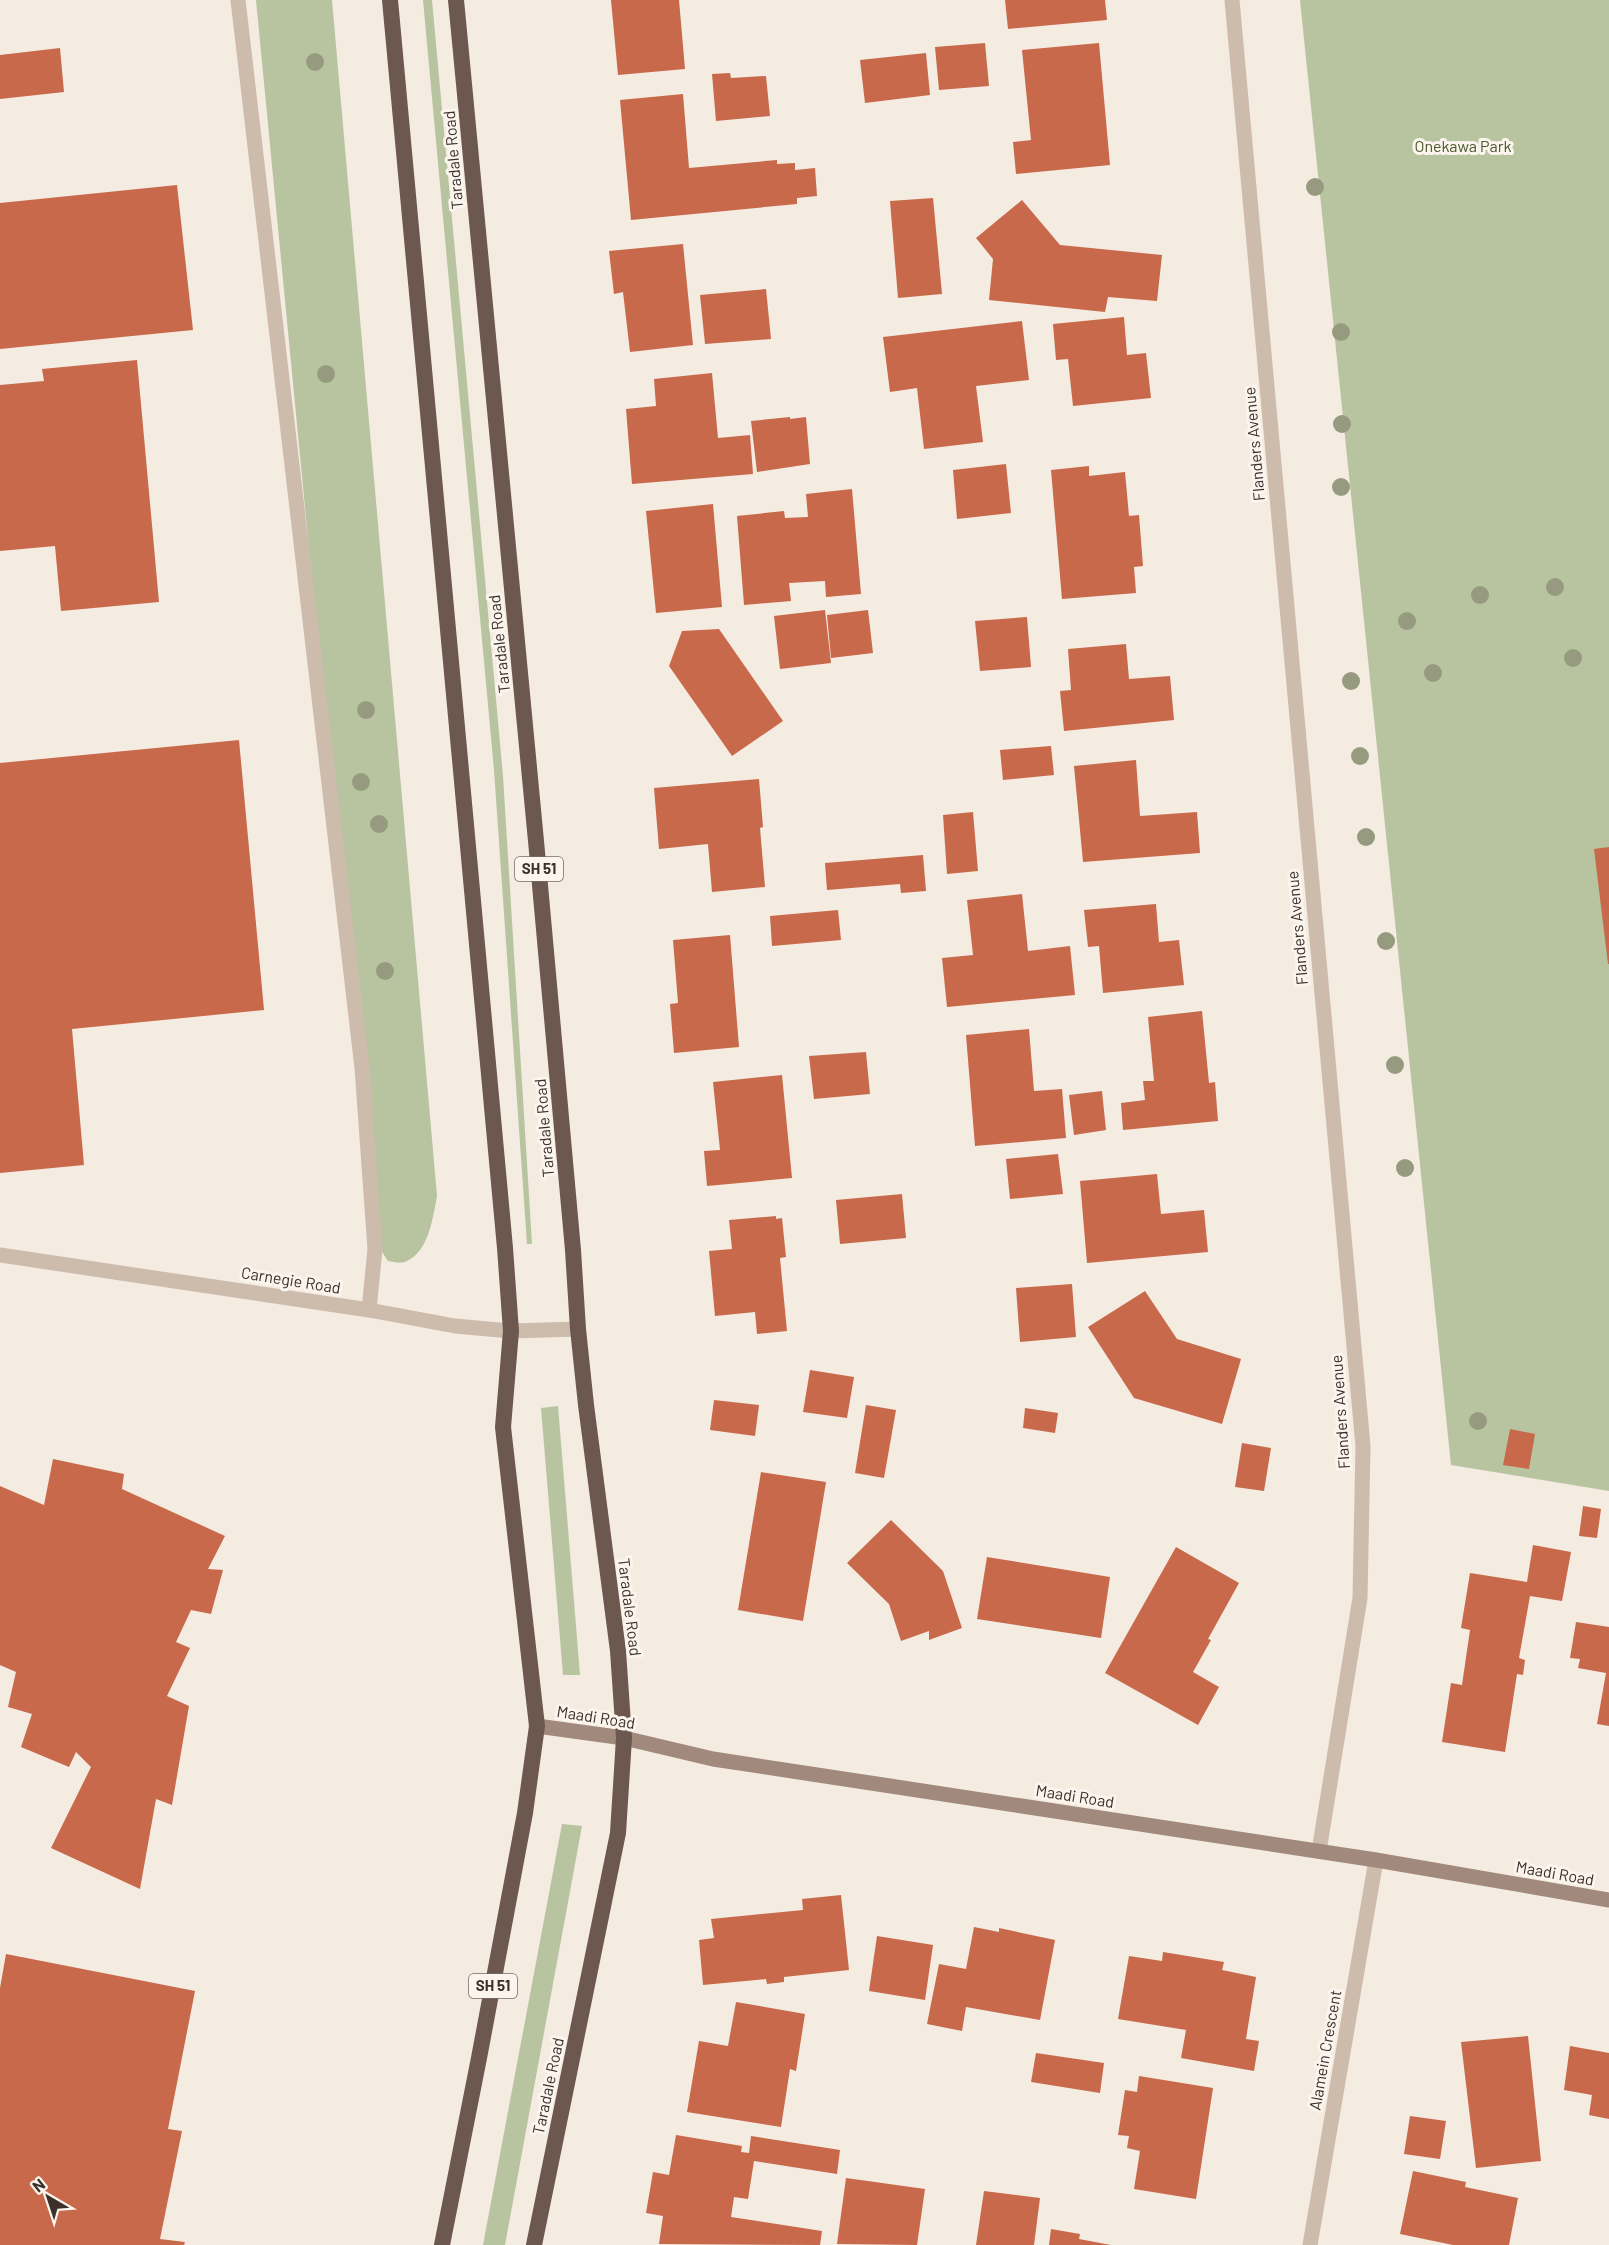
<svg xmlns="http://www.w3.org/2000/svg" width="1609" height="2245" font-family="Barlow,sans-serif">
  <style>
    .green { fill: #b8c4a0 }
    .building { fill: #c8694b }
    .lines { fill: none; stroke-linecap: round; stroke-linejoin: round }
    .service { stroke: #cdbbac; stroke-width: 15 }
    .minor { stroke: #cdbbac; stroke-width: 15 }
    .tertiary { stroke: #cdbbac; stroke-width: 15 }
    .secondary { stroke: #a18a7d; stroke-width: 15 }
    .trunk { stroke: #6c584f; stroke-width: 16 }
    .tree { fill: #969b7f }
    .labels { text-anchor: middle; stroke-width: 6; stroke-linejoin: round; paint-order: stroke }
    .shield { fill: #fbf5ee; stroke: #756b66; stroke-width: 1.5 }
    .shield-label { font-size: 15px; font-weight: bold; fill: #3b302b }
    .park-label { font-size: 16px; fill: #4a5a2e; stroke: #fbf5ee }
    .street-label { font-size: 16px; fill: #3b302b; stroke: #fbf5ee }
  </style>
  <rect width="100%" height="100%" fill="#f4ebe1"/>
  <!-- green -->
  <g class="green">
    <path d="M 256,0 L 332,0 L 437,1196 C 433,1217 429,1251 407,1261 C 402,1264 394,1262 388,1261 L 376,1243 Z"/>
    <path d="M 423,0 L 432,0 L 503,776 L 532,1244 L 527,1244 L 494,770 Z"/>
    <path d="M 1300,0 L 1609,0 L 1609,1491 L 1451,1465 Z"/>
    <path d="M 558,1406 L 580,1675 L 563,1675 L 541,1408 Z"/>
    <path d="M 562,1824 L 582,1826 L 505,2245 L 483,2245 Z"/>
  </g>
  <!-- building -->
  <g class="building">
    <path d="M 611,0 L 679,0 L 685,69 L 618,75 Z"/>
    <path d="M 1005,0 L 1105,0 L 1107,20 L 1008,29 Z"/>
    <path d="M 985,43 L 989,86 L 939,90 L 935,47 Z"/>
    <path d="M 1099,43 L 1110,165 L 1016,174 L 1013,142 L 1031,140 L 1022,50 Z"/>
    <path d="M 60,48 L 64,92 L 0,99 L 0,55 Z"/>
    <path d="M 926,53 L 930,95 L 865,103 L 860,60 Z"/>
    <path d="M 730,73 L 731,78 L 766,76 L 770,116 L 716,121 L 712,74 Z"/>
    <path d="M 683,94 L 689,168 L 777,160 L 777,164 L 795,163 L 795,170 L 815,168 L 817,196 L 797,198 L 797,204 L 631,220 L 620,100 Z"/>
    <path d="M 177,185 L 193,330 L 0,349 L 0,203 Z"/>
    <path d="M 933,198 L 942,294 L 898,298 L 890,201 Z"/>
    <path d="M 1022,200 L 1060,245 L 1162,255 L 1157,301 L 1108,297 L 1105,312 L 989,300 L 993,259 L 976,238 Z"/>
    <path d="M 683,244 L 693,345 L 630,352 L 623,292 L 614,294 L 609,251 Z"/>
    <path d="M 766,289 L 771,339 L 705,344 L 700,295 Z"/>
    <path d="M 1124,317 L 1127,355 L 1146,353 L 1151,398 L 1073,406 L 1068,359 L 1056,360 L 1053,324 Z"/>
    <path d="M 1022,321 L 1029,380 L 976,386 L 983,442 L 924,449 L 917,388 L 890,392 L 883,337 Z"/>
    <path d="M 137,360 L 159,602 L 61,611 L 55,546 L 0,551 L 0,385 L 44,381 L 42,369 Z"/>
    <path d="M 712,373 L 718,438 L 750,435 L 753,474 L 632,484 L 626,409 L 656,406 L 654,379 Z"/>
    <path d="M 790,417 L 790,419 L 806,417 L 810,464 L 757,472 L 751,421 Z"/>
    <path d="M 1006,464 L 1011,513 L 957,519 L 953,470 Z"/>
    <path d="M 1089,466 L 1089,476 L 1125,472 L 1129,516 L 1139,515 L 1143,566 L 1134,567 L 1136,593 L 1062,599 L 1051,470 Z"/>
    <path d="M 852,489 L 861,594 L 826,597 L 825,581 L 789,583 L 791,601 L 744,605 L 737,516 L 784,511 L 785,518 L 808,517 L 806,494 Z"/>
    <path d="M 713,504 L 722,607 L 656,613 L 646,511 Z"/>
    <path d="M 825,610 L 831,663 L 780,669 L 774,616 Z"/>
    <path d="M 868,610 L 873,653 L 831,658 L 827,615 Z"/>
    <path d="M 1027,617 L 1031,667 L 980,671 L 975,621 Z"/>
    <path d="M 719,629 L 783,721 L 732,756 L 669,666 L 682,631 Z"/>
    <path d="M 1126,644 L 1129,679 L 1170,676 L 1174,720 L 1064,731 L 1060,691 L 1071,690 L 1068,649 Z"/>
    <path d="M 239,740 L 264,1010 L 72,1029 L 84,1165 L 0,1173 L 0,763 Z"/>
    <path d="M 1051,746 L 1054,775 L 1003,780 L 1000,750 Z"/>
    <path d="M 1136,760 L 1140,816 L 1197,812 L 1200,853 L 1083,862 L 1074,766 Z"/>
    <path d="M 759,779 L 763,827 L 760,828 L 765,887 L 712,892 L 708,844 L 659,849 L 654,788 Z"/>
    <path d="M 973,812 L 978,871 L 947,874 L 943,815 Z"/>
    <path d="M 1609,847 L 1609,964 L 1608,964 L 1594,849 Z"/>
    <path d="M 923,855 L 926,891 L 901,893 L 900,884 L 827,890 L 825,863 Z"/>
    <path d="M 1022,894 L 1028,951 L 1070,946 L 1075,995 L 947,1007 L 942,958 L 973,955 L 967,900 Z"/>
    <path d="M 1156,904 L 1159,942 L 1179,940 L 1184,985 L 1103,993 L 1099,946 L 1088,947 L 1084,910 Z"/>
    <path d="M 838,910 L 841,940 L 772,946 L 770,916 Z"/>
    <path d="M 730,935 L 739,1047 L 674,1053 L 670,1004 L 678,1003 L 673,940 Z"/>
    <path d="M 1202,1011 L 1209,1083 L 1215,1082 L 1218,1121 L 1123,1130 L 1121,1103 L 1145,1100 L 1143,1081 L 1154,1081 L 1148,1017 Z"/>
    <path d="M 1029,1029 L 1034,1091 L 1062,1089 L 1066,1138 L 975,1146 L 966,1035 Z"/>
    <path d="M 866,1052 L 870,1094 L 814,1099 L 809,1056 Z"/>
    <path d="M 782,1075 L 792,1178 L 707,1186 L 704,1151 L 720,1150 L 713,1082 Z"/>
    <path d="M 1102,1091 L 1106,1130 L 1074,1135 L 1069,1095 Z"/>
    <path d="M 1058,1154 L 1063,1194 L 1010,1199 L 1006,1159 Z"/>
    <path d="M 1157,1174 L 1161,1214 L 1204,1210 L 1208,1252 L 1087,1263 L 1080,1181 Z"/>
    <path d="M 902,1194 L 906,1238 L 840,1244 L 836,1200 Z"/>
    <path d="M 776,1216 L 776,1219 L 782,1218 L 786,1257 L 780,1258 L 787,1331 L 757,1334 L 755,1312 L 715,1316 L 709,1251 L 732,1249 L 729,1220 Z"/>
    <path d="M 1072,1284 L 1076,1337 L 1020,1342 L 1016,1288 Z"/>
    <path d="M 1145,1291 L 1177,1339 L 1241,1359 L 1222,1424 L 1134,1398 L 1088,1327 Z"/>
    <path d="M 810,1370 L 854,1377 L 847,1418 L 803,1412 Z"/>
    <path d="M 714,1400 L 759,1405 L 755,1436 L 710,1430 Z"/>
    <path d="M 866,1405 L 896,1410 L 884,1478 L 855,1473 Z"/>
    <path d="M 1025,1408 L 1058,1413 L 1055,1433 L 1023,1428 Z"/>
    <path d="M 1510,1429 L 1535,1434 L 1529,1469 L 1503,1465 Z"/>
    <path d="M 1242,1443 L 1271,1448 L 1264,1491 L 1235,1487 Z"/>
    <path d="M 53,1459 L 124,1474 L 122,1489 L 225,1536 L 208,1569 L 223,1570 L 211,1614 L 191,1610 L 176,1642 L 190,1648 L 167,1696 L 189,1706 L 172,1805 L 156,1799 L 140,1889 L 51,1848 L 91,1767 L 76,1752 L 69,1767 L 21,1747 L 32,1714 L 8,1707 L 16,1672 L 0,1665 L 0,1486 L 44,1505 Z"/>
    <path d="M 761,1472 L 826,1482 L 803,1621 L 738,1610 Z"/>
    <path d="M 1583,1506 L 1601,1509 L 1597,1538 L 1579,1536 Z"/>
    <path d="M 891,1520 L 943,1571 L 962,1628 L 929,1640 L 929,1631 L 901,1641 L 889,1604 L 847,1563 Z"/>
    <path d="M 1533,1545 L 1571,1552 L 1562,1601 L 1530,1596 L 1519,1658 L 1525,1660 L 1523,1675 L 1517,1674 L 1505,1752 L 1442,1742 L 1451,1683 L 1462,1685 L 1470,1630 L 1461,1628 L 1470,1573 L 1527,1582 Z"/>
    <path d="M 1176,1547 L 1239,1583 L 1208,1639 L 1211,1640 L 1193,1672 L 1219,1687 L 1198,1725 L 1105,1673 Z"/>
    <path d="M 987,1557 L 1110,1577 L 1101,1638 L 977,1619 Z"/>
    <path d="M 1576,1622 L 1609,1627 L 1609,1726 L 1597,1724 L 1606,1673 L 1578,1668 L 1580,1659 L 1570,1658 Z"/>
    <path d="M 841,1895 L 849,1970 L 784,1977 L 784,1982 L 767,1984 L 766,1979 L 703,1985 L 699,1940 L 714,1938 L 711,1919 L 803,1910 L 802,1899 Z"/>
    <path d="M 974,1927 L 999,1932 L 999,1928 L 1055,1940 L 1040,2020 L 966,2007 L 962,2031 L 927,2024 L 939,1964 L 966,1969 Z"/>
    <path d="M 877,1936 L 933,1945 L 925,2000 L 869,1991 Z"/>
    <path d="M 1163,1952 L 1224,1962 L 1222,1970 L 1256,1977 L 1246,2039 L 1259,2041 L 1254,2071 L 1181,2058 L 1186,2030 L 1118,2019 L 1129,1956 L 1162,1961 Z"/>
    <path d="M 6,1954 L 195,1991 L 168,2129 L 182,2131 L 160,2239 L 185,2242 L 184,2245 L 0,2245 L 0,1988 Z"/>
    <path d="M 736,2002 L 805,2014 L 796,2071 L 790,2069 L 781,2127 L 687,2112 L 699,2041 L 728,2046 Z"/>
    <path d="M 1528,2036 L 1541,2161 L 1476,2168 L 1461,2042 Z"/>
    <path d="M 1570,2046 L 1609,2053 L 1609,2119 L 1589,2115 L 1592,2095 L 1564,2090 Z"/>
    <path d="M 1036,2053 L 1104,2063 L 1100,2093 L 1031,2082 Z"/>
    <path d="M 1139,2076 L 1213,2088 L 1196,2199 L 1134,2189 L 1140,2151 L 1127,2148 L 1129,2136 L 1118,2135 L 1125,2090 L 1137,2092 Z"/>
    <path d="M 1410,2116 L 1446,2121 L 1440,2159 L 1404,2154 Z"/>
    <path d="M 676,2135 L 742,2146 L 741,2152 L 749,2153 L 751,2136 L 840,2150 L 837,2174 L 754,2161 L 748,2199 L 734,2197 L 731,2217 L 822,2231 L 820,2245 L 659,2244 L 663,2216 L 646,2213 L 653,2172 L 669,2175 Z"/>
    <path d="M 1413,2171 L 1466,2182 L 1465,2187 L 1518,2198 L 1509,2245 L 1453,2245 L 1400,2234 Z"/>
    <path d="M 846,2178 L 925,2189 L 917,2245 L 837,2244 Z"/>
    <path d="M 984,2191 L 1040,2198 L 1034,2245 L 976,2245 Z"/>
    <path d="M 1051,2229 L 1080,2234 L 1079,2239 L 1111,2245 L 1049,2245 Z"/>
  </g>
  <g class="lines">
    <!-- service -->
    <path class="service" d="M 238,0 L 362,1068 L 375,1249 L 369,1310"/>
    <!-- minor -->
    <g class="minor">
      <path d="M 1232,0 L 1363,1446 L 1360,1598 L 1319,1851"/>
      <path d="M 1310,2245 L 1376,1860"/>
    </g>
    <!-- tertiary -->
    <path class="tertiary" d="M 0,1255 L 369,1310 L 455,1326 L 511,1331 L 578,1329"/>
    <!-- secondary -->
    <path class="secondary" d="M 537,1726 L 624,1738 L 713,1759 L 1376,1860 L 1609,1900"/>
    <!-- trunk -->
    <g class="trunk">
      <path d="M 390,0 L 505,1248 L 511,1331 L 503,1427 L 537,1726 L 525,1813 L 479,2058 L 442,2245"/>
      <path d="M 456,0 L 536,841 L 573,1250 L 578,1329 L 586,1405 L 618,1651 L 624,1738 L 618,1833 L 534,2245"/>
    </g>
  </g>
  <!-- trees -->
  <g class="tree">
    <circle cx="315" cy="62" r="9"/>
    <circle cx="1315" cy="187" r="9"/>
    <circle cx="1341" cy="332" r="9"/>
    <circle cx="326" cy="374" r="9"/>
    <circle cx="1342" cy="424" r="9"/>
    <circle cx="1341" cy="487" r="9"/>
    <circle cx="1555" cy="587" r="9"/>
    <circle cx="1480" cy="595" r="9"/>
    <circle cx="1407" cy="621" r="9"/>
    <circle cx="1573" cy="658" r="9"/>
    <circle cx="1433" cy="673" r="9"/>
    <circle cx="1351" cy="681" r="9"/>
    <circle cx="366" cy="710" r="9"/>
    <circle cx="1360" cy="756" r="9"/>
    <circle cx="361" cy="782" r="9"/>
    <circle cx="379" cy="824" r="9"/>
    <circle cx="1366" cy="837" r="9"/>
    <circle cx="1386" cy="941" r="9"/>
    <circle cx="385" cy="971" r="9"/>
    <circle cx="1395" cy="1065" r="9"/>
    <circle cx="1405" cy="1168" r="9"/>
    <circle cx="1478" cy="1421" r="9"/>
  </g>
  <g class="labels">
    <!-- shield labels -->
    <g class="shield">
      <rect x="515" y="857" width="48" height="24" rx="4.5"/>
      <rect x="469" y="1974" width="48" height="24" rx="4.5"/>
    </g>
    <g class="shield-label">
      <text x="539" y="874">SH 51</text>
      <text x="493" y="1991">SH 51</text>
    </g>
    <!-- park labels -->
    <g class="park-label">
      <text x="1463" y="152">Onekawa Park</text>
    </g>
    <!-- street labels -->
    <g class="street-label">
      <text transform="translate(453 160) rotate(-95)" y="6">Taradale Road</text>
      <text transform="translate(1254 444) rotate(-95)" y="6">Flanders Avenue</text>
      <text transform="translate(499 644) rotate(-96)" y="6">Taradale Road</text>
      <text transform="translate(1297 928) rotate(-95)" y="6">Flanders Avenue</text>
      <text transform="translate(544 1128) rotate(-95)" y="6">Taradale Road</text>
      <text transform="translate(291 1280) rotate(9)" y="6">Carnegie Road</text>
      <text transform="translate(1340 1412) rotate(-94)" y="6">Flanders Avenue</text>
      <text transform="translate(630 1607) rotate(83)" y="6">Taradale Road</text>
      <text transform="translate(596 1717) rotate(9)" y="6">Maadi Road</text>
      <text transform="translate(1075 1796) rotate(9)" y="6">Maadi Road</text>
      <text transform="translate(1555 1873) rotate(10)" y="6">Maadi Road</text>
      <text transform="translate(1325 2050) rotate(-80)" y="6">Alamein Crescent</text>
      <text transform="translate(548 2086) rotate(-78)" y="6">Taradale Road</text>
    </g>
  </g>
  <!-- north arrow -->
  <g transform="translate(48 2197) rotate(321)" stroke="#fbf5ee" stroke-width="4.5" paint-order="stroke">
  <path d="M0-4.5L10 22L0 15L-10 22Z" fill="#3b302b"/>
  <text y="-9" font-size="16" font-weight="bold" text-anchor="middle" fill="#3b302b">N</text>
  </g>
</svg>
